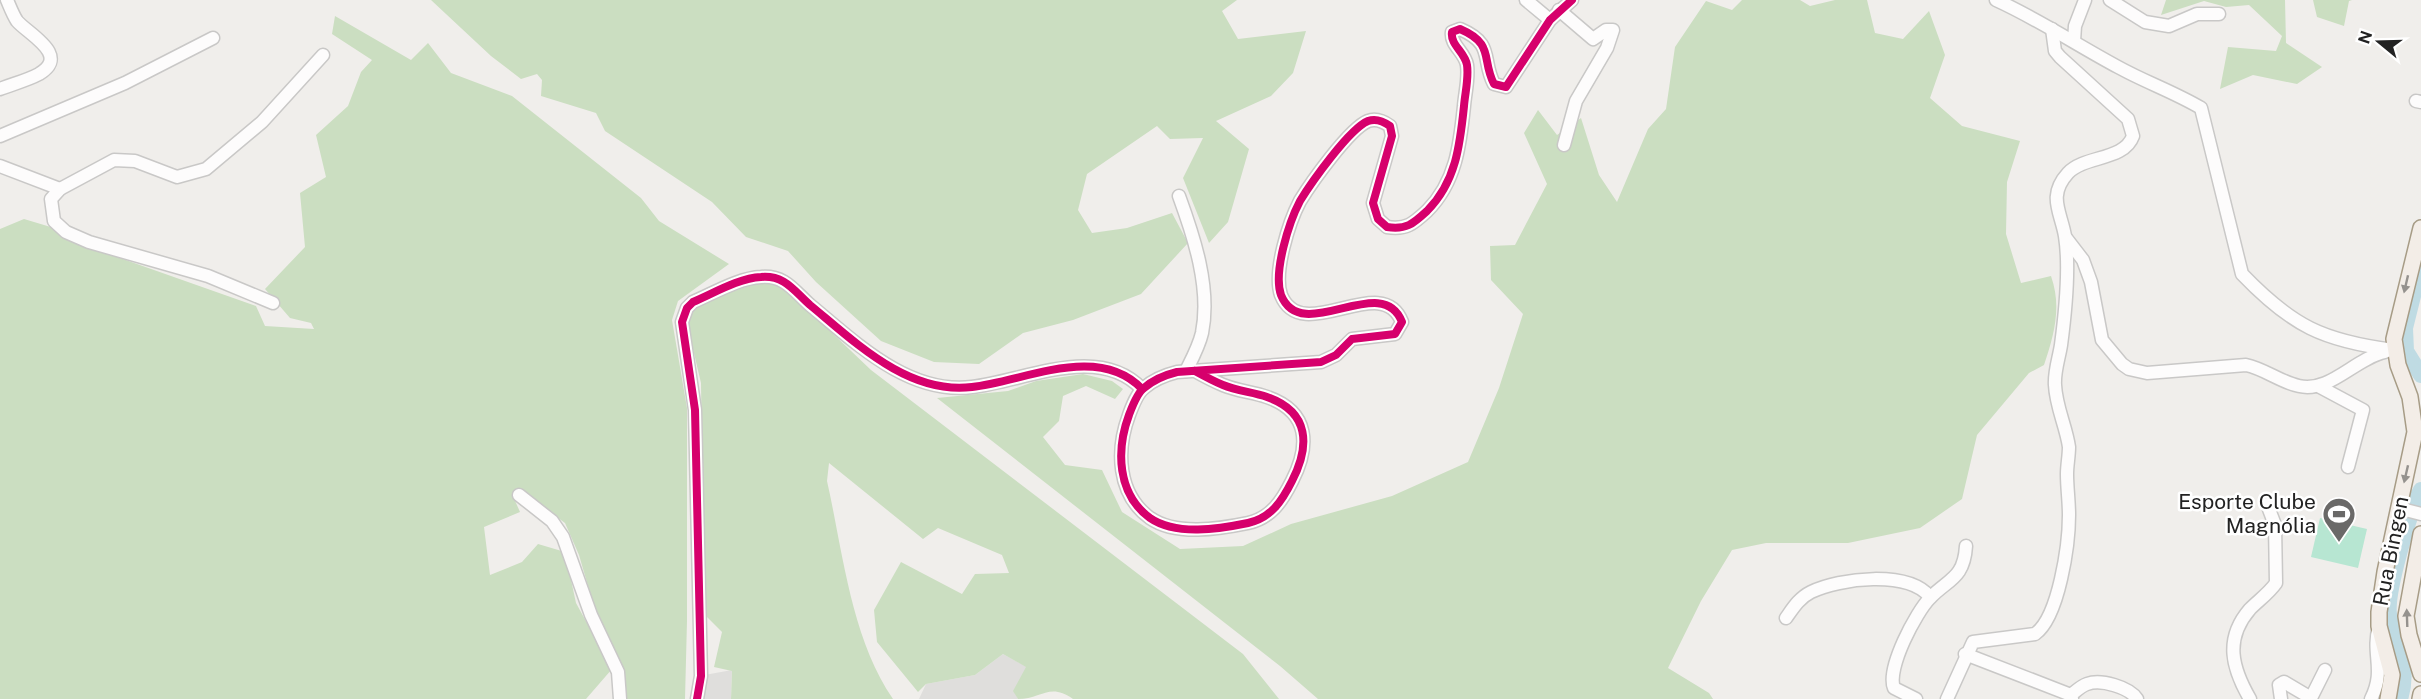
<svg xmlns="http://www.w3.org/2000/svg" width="2421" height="699" font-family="'Public Sans',sans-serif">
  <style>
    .residential { fill: #dfdedc }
    .forest { fill: #cbdec1 }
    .pitch { fill: #b7e6d2 }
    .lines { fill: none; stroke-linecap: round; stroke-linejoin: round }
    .river { stroke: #bfdbe3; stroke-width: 16 }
    .minor-casing { stroke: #c9c8c7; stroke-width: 15 }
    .major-casing { stroke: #a79c86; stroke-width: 18 }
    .minor { stroke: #fdfcfc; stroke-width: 12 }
    .major { stroke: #f3ede7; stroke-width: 15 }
    .cycleway-casing { stroke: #fff; stroke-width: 11 }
    .cycleway { stroke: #d6006c; stroke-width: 8 }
    .oneway { fill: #95928e }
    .labels { text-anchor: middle; stroke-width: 5; stroke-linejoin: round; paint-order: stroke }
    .poi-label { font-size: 21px; fill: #222; stroke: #fff; text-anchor: end }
    .street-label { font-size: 21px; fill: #222; stroke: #fff }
  </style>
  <rect width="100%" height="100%" fill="#f0eeeb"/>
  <!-- residential -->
  <g class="residential">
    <path d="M 1003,654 L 1027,667 L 1014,691 L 1018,699 L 919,699 L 926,684 L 975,675 Z"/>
    <path d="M 732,670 L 731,699 L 695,699 L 699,676 Z"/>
  </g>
  <!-- forest -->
  <g class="forest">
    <path d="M 431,0 L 1237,0 L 1222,11 L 1238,39 L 1306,31 L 1293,73 L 1271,96 L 1216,121 L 1249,149 L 1228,222 L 1209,243 L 1183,178 L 1203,138 L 1170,139 L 1157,126 L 1087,174 L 1078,210 L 1092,233 L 1127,228 L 1172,213 L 1188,243 L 1141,294 L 1073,320 L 1023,333 L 979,364 L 934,362 L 881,341 L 816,282 L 788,251 L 746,237 L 712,202 L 605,131 L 596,113 L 541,96 L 542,80 L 537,74 L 521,79 L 491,56 Z"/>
    <path d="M 1742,0 L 1800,0 L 1810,6 L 1835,0 L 1867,0 L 1875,33 L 1903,39 L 1929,11 L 1945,55 L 1930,98 L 1962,126 L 2020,141 L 2007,182 L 2006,234 L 2021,283 L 2051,276 C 2062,307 2054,335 2044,365 L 2029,373 L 1977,435 L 1962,499 L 1920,528 L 1848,543 L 1766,543 L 1732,550 L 1701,601 L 1668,668 L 1709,693 L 1713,699 L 1318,699 L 1280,666 L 937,398 L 1008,391 L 1036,381 L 1083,374 L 1112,381 L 1123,389 L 1115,399 L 1086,386 L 1063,396 L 1059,421 L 1043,437 L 1065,465 L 1102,470 L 1122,512 L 1180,549 L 1243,546 L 1291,524 L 1392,496 L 1468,462 L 1499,388 L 1523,314 L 1491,280 L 1490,246 L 1515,245 L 1547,184 L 1524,133 L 1538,110 L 1557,135 L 1581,118 L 1599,175 L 1617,202 L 1648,129 L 1666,109 L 1675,47 L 1706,1 L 1732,10 Z"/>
    <path d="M 2166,0 L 2285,0 L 2286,43 L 2322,67 L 2297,84 L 2253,75 L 2220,89 L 2228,47 L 2276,51 L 2282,36 L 2249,5 L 2226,7 L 2204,1 L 2161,15 Z"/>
    <path d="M 2313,0 L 2352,0 L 2349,1 L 2344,26 L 2317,17 Z"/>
    <path d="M 335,16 L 411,60 L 428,43 L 451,73 L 512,96 L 641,198 L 659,221 L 729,264 L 678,301 L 672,320 L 687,408 L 687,621 L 685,699 L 623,699 L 625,675 L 597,617 L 579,555 L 565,523 L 522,491 L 512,494 L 520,512 L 484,527 L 490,575 L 522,562 L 538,544 L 565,552 L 576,603 L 612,669 L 586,699 L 0,699 L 0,229 L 24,219 L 54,228 L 86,246 L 256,306 L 265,326 L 314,329 L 311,323 L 290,318 L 265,289 L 305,247 L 300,193 L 326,177 L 316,135 L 348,106 L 361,72 L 372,60 L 332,34 Z"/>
    <path d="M 769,279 L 785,288 L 871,370 L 1243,654 L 1279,699 L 1073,699 C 1050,682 1041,699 1018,699 L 1013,691 L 1026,667 L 1003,654 L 975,675 L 926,684 L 918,692 L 877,642 L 874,610 L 901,562 L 962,594 L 975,574 L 1009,573 L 1002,555 L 938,528 L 923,539 L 829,463 L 827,481 C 843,552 851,638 893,699 L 731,699 L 732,671 L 714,667 L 722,632 L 704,614 L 701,383 L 688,328 L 687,313 L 693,305 Z"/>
  </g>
  <!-- pitch -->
  <path class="pitch" d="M 2320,518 L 2367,529 L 2358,568 L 2311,557 Z"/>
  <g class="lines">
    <!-- river -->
    <g class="river">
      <path d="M 2421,264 L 2405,328 L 2406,351 L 2421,375"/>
      <path d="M 2400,699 C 2411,664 2394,647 2389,614 C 2386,593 2410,509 2421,490"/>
    </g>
    <defs>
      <g id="minor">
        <path d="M 1526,0 L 1550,20"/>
        <path d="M 1996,0 C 2038,19 2077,45 2118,67 C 2145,82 2174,92 2201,108 L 2242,274 C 2292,326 2323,341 2394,350"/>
        <path d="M 2110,0 L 2145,22 L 2169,26 L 2197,14 L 2219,14"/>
        <path d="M 1559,10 L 1593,39 L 1606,30 L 1613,30 L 1607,48 L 1576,101 L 1564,145"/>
        <path d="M 2074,41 L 2075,26 L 2085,0"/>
        <path d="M 0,89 C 13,84 28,80 39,74 C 71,55 28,34 17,21 C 13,15 10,7 7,0"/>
        <path d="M 2416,101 L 2421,102"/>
        <path d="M 0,136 L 125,83 L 213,38"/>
        <path d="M 0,166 L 60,189"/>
        <path d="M 1179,196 C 1194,237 1211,288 1202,333 C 1199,346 1192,359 1186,371"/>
        <path d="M 2066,238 L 2083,260 L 2091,282 L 2102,340 L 2122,364 L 2129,369 L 2147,373 L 2246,365 C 2265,369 2280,382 2299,386 C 2330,393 2354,359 2385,352"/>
        <path d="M 273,303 L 208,276 L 89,242 L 66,232 L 54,221 L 51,199 L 60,189 L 114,160 L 135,161 L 177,177 L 206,169 L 262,122 L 323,55"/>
        <path d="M 1195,371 C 1204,376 1213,381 1223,385 C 1237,391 1253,392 1267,397 C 1310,412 1310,446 1292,481 C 1282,501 1271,518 1248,523 C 1219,529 1176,536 1150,518 C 1117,494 1116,450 1129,415 C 1132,407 1137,393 1144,388 C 1153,380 1165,375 1177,372 L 1321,362 L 1336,355 L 1352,339 L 1395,334 L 1402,322 C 1382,270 1302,347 1281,295 C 1273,272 1289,222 1300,201 C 1311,183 1349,129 1368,121 C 1376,118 1383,121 1390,126 L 1392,136 L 1373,203 L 1378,219 L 1387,227 C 1406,230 1413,224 1427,211 C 1456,182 1460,145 1464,106 C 1465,93 1469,78 1467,65 C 1465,52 1450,45 1452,32 L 1460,29 C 1495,44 1481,59 1494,84 L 1506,87 L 1550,20 L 1572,0"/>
        <path d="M 2320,387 L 2363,410 L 2348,467"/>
        <path d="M 519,495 L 552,521 L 563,537 L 591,615 L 618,672 L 620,699"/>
        <path d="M 2398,508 L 2421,514"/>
        <path d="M 1786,618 C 1793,608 1799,598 1811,592 C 1840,578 1908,570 1930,597"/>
        <path d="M 1965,654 L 2071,695 L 2072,699"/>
        <path d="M 2071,695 C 2076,691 2081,686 2087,684 C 2101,679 2129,687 2137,699"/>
        <path d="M 697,699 L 701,676 L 695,410 L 682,322 L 687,308 L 693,302 C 714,293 739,278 761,277 C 785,275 794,291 810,305 C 855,342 908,395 972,387 C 1025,381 1098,343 1142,389"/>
        <path d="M 1916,699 L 1894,688 C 1886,669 1916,612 1930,598 C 1948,579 1964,579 1966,546"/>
        <path d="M 1947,699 L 1973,642 L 2035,634 C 2059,617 2069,544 2069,515 C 2069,501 2067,488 2067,474 C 2067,465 2069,456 2069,447 C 2066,426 2056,407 2055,385 C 2054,372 2059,358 2061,345 C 2065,315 2070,267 2065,236 C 2061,212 2047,196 2068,173 C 2085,155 2124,161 2133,136 L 2128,119 L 2060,57 L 2055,51 L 2052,29"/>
        <path d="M 2250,699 C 2232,668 2224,639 2250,609 C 2259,600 2269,593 2276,583 L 2275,525 L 2267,504"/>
        <path d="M 2281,699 L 2279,685 L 2284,682 L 2311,698 L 2325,670"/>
        <path d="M 2371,699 C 2386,669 2371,655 2379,626"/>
      </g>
      <g id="major">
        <path d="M 2421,534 L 2406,616 L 2409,635 L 2421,674"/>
        <path d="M 2388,699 L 2392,675 L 2379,626 L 2379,612 L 2385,572 L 2415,432 L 2410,397 L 2398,365 L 2394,339 L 2421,228"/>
        <path d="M 2420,699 L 2421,694"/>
      </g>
    </defs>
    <!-- minor casing -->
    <use href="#minor" class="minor-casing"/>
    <!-- major casing -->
    <use href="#major" class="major-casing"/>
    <!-- minor -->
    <use href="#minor" class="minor"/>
    <!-- major -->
    <use href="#major" class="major"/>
    <defs>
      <g id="cycleway">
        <path d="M 1195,371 C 1204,376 1213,381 1223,385 C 1237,391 1253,392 1267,397 C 1310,412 1310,446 1292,481 C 1282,501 1271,518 1248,523 C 1219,529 1176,536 1150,518 C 1117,494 1116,450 1129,415 C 1132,407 1137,393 1144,388 C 1153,380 1165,375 1177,372 L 1321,362 L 1336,355 L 1352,339 L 1395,334 L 1402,322 C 1382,270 1302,347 1281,295 C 1273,272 1289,222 1300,201 C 1311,183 1349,129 1368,121 C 1376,118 1383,121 1390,126 L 1392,136 L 1373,203 L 1378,219 L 1387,227 C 1406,230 1413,224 1427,211 C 1456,182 1460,145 1464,106 C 1465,93 1469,78 1467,65 C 1465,52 1450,45 1452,32 L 1460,29 C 1495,44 1481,59 1494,84 L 1506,87 L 1550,20 L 1572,0"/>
        <path d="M 697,699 L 701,676 L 695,410 L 682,322 L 687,308 L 693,302 C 714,293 739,278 761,277 C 785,275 794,291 810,305 C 855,342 908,395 972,387 C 1025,381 1098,343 1142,389"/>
      </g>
    </defs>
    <!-- cycleway casing -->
    <use href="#cycleway" class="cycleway-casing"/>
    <!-- cycleway -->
    <use href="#cycleway" class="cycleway"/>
  </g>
  <!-- one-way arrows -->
  <defs><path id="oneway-solid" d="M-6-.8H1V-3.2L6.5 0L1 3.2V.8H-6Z" transform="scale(1.5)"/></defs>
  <g class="oneway">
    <use href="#oneway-solid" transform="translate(2406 284) rotate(103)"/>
    <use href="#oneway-solid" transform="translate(2406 474) rotate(103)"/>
    <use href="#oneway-solid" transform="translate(2407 618) rotate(-92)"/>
  </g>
  <!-- icons -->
  <defs>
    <symbol id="stadium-pin" viewBox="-11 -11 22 30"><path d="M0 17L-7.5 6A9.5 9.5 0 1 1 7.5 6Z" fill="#6a6968" stroke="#fff"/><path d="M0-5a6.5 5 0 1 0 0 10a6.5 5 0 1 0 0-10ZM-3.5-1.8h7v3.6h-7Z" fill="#fff"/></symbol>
  </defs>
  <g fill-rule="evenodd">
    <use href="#stadium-pin" x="2320" y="495" width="38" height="52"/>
  </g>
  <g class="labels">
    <!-- poi labels -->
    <g class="poi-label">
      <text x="2316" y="509">Esporte Clube<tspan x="2316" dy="24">Magnólia</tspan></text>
    </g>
    <!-- street labels -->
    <g class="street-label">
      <text transform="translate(2391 551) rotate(-79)" y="7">Rua Bingen</text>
    </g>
  </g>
  <!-- north arrow -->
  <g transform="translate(2379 42) rotate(289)" stroke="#ffffff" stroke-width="4.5" paint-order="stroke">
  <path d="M0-4.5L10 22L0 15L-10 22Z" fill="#222222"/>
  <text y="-9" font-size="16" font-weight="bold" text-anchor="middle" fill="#222222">N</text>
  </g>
</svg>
